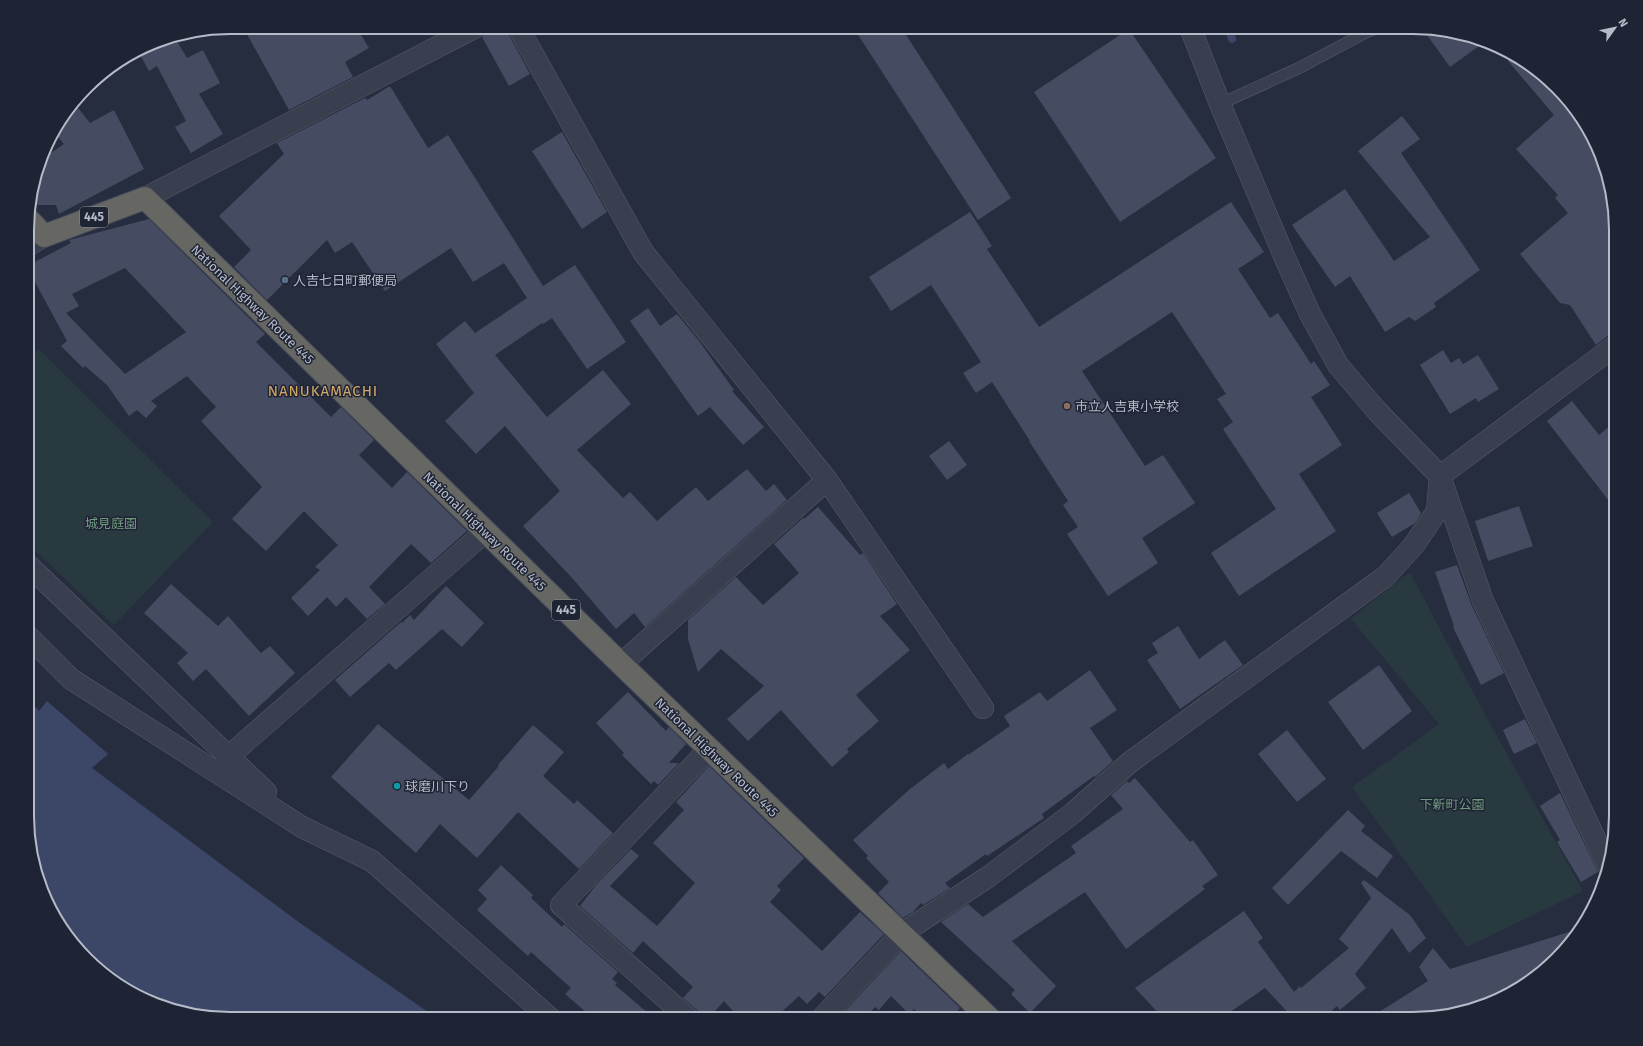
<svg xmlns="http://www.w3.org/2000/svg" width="1643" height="1046" font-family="'Fira Sans','Noto Sans JP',sans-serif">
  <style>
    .green { fill: #283940 }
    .water { fill: #3c4767 }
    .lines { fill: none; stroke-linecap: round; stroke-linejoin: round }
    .stream { stroke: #3c4767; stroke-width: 8 }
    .building { fill: #454c61; fill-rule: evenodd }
    .service-casing { stroke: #585d6d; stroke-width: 12 }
    .minor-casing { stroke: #585d6d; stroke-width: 22 }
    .trunk-casing { stroke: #454a5a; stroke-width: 24 }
    .service { stroke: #3a3f4f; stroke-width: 11 }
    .minor { stroke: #3a3f4f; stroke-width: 21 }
    .trunk { stroke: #666663; stroke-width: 22 }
    .service-dot { fill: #5c6f8a; stroke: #1f2434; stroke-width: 1.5 }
    .education-dot { fill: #8d6e63; stroke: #1f2434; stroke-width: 1.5 }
    .culture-dot { fill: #0f9aa8; stroke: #1f2434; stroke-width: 1.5 }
    .labels { text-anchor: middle; stroke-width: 3; stroke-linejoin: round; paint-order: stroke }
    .shield { fill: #1f2434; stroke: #898e9d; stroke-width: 1 }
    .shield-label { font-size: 12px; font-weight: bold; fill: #b6bbca }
    .poi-label { font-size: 13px; fill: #b6bbca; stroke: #1f2434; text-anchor: start }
    .street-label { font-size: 13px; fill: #b6bbca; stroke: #1f2434 }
    .park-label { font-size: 13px; fill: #6e9a7f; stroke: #1f2434 }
    .quarter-label { font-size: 15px; letter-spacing: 1px; fill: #d2a869; stroke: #1f2434 }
    .rim { fill: none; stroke: #b6bbca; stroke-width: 2 }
  </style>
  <rect width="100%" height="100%" fill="#262d3f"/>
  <!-- green -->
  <g class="green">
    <path d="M 40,350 L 213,522 L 114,625 L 29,545 L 29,354 Z"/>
    <path d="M 1410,572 L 1482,709 L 1583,891 L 1467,947 L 1352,787 L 1439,724 L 1351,619 L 1344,624 Z"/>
  </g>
  <!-- water -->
  <path class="water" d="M 29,700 L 39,711 L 47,701 L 108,754 L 92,768 L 300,923 L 438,1019 L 229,1019 L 177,1012 L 117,985 L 86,959 L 54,918 L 29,843 Z"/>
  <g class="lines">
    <!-- stream -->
    <path class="stream" d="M 1228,27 L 1232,39"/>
  </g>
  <!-- building -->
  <g class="building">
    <path d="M 243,27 L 356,27 L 369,48 L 345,62 L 353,77 L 289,110 Z"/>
    <path d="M 488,27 L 506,27 L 508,33 L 530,74 L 509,86 L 482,37 L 486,33 Z"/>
    <path d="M 853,27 L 901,27 L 1011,198 L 978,220 Z"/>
    <path d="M 1422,28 L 1478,38 L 1486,41 L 1450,67 Z"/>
    <path d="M 1129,29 L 1216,158 L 1120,222 L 1034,92 Z"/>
    <path d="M 175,38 L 187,58 L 203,50 L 220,83 L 199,94 L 223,134 L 191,153 L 175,127 L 186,121 L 157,66 L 149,71 L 138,51 L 152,42 Z"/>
    <path d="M 1514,55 L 1526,61 L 1557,86 L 1589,128 L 1609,177 L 1616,217 L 1616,333 L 1609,335 L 1596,345 L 1570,305 L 1560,303 L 1520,254 L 1568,213 L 1555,198 L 1558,195 L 1516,149 L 1554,115 L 1508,61 Z"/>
    <path d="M 390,86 L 428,148 L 448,135 L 543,286 L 575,265 L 626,342 L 587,369 L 552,318 L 543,324 L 542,323 L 495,355 L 547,417 L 603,370 L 631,404 L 577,450 L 623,498 L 630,492 L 657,521 L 696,487 L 708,501 L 747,469 L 766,491 L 774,484 L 787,500 L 645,627 L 634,613 L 616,629 L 573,579 L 523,526 L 560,491 L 505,426 L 476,454 L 445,421 L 474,393 L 436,344 L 465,321 L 475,333 L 527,298 L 504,263 L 473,282 L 451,248 L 385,291 L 352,242 L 335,253 L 327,240 L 267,300 L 234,267 L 251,250 L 219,216 L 284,154 L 277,143 L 365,98 L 367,100 Z"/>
    <path d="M 75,104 L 90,123 L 114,110 L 144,169 L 59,214 L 56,205 L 29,205 L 29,203 L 43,158 L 64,144 L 54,132 Z"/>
    <path d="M 1402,116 L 1420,139 L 1401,153 L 1480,270 L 1434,303 L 1436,307 L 1415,321 L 1409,317 L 1385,332 L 1350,276 L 1335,287 L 1292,225 L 1345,189 L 1394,261 L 1430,237 L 1358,151 Z"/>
    <path d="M 562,132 L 607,212 L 582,229 L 532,151 Z"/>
    <path d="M 1231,202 L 1264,252 L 1238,269 L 1270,318 L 1278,313 L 1311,364 L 1314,361 L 1330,385 L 1311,397 L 1342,445 L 1299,474 L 1336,531 L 1239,596 L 1211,553 L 1276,509 L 1223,429 L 1233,422 L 1217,399 L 1226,394 L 1172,312 L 1082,371 L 1145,466 L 1163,455 L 1195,503 L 1142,538 L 1158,563 L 1108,596 L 1067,534 L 1078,527 L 1063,505 L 1068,501 L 1029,441 L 1030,441 L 992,382 L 976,393 L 963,373 L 981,362 L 931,285 L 891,311 L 869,277 L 970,212 L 992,246 L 987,249 L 1039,327 Z"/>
    <path d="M 149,219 L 265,334 L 256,342 L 331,417 L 341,407 L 374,440 L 359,455 L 392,488 L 407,472 L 467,531 L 431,563 L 411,544 L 369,587 L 385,604 L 367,619 L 346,597 L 336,607 L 327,597 L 308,616 L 291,598 L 320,570 L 315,567 L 338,545 L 304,511 L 266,551 L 232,519 L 262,487 L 201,421 L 216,407 L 187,376 L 151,401 L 157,406 L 146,418 L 137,410 L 129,416 L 107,385 L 85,366 L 83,368 L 61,346 L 67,341 L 29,271 L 29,265 L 71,243 L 69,240 ZM 125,268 L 186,332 L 125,374 L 66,313 L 79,306 L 72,294 Z"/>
    <path d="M 648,308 L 660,326 L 677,314 L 699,341 L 734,390 L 732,391 L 764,427 L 743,445 L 710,407 L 698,416 L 630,321 Z"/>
    <path d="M 1443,350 L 1451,363 L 1459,358 L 1463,364 L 1478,355 L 1499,389 L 1478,402 L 1476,398 L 1450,414 L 1420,365 Z"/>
    <path d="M 1572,401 L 1599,435 L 1616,421 L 1616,510 L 1547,421 Z"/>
    <path d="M 949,441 L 967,465 L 947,480 L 929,456 Z"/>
    <path d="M 1409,493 L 1421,513 L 1415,523 L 1392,537 L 1377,513 Z"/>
    <path d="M 1519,506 L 1533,546 L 1488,561 L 1475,521 Z"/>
    <path d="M 818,507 L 860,555 L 863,553 L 897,604 L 880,616 L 910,650 L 856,695 L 879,721 L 847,749 L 849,752 L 832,767 L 781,710 L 748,741 L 727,719 L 764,686 L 721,649 L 698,672 L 688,639 L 688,620 L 736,577 L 763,605 L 799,573 L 774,544 L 803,518 L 804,519 Z"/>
    <path d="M 1457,565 L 1472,606 L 1504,673 L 1481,685 L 1453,627 L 1454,626 L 1435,572 Z"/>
    <path d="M 171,584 L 218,626 L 228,616 L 261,653 L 270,646 L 295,673 L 249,716 L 206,669 L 193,681 L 177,663 L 188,653 L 144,613 Z"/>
    <path d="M 446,586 L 484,623 L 462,647 L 442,629 L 396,670 L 389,663 L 350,697 L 335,680 L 401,622 L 402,623 L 410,615 L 414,620 Z"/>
    <path d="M 1178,626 L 1199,659 L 1225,640 L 1243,665 L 1180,709 L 1147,660 L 1158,653 L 1152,643 Z"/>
    <path d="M 1379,665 L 1412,711 L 1363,750 L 1328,702 Z"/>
    <path d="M 1090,670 L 1117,710 L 1090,728 L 1113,761 L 1095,777 L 1094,776 L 1042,814 L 1044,818 L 987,856 L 986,854 L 945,883 L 950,888 L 923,905 L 921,903 L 913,912 L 903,918 L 878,893 L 889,882 L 866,858 L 868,856 L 853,840 L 910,789 L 944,763 L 948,769 L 968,754 L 968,755 L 1010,726 L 1004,716 L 1040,692 L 1047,701 Z"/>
    <path d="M 628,692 L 666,731 L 669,727 L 686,744 L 669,763 L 679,763 L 658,785 L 654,781 L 651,784 L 622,755 L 624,753 L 596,723 Z"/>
    <path d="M 1525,719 L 1537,743 L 1514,754 L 1503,730 Z"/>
    <path d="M 378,724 L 469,800 L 499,766 L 498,765 L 533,725 L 564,752 L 543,776 L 574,804 L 577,800 L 613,833 L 579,869 L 518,812 L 477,858 L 440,824 L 416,853 L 331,777 Z"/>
    <path d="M 1287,730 L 1326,779 L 1297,802 L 1258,754 Z"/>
    <path d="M 709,766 L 804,858 L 777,886 L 781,890 L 770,902 L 822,951 L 860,912 L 884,934 L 825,997 L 819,992 L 807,1004 L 799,996 L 774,1019 L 740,1019 L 724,1001 L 708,1019 L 701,1019 L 697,1010 L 683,998 L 693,987 L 643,941 L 633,953 L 580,906 L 596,885 L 631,849 L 639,856 L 610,886 L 657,926 L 695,883 L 653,843 L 684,810 L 676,802 Z"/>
    <path d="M 1135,778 L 1190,842 L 1193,840 L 1218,875 L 1202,886 L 1205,889 L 1126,949 L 1085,892 L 1012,941 L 1056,986 L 1030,1013 L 1011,994 L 1015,990 L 941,922 L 968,904 L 983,917 L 1076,853 L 1071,846 L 1123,809 L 1111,795 L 1127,781 L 1129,783 Z"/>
    <path d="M 1560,793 L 1598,872 L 1581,882 L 1557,842 L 1560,840 L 1540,806 Z"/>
    <path d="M 1348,810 L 1365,826 L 1361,831 L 1393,856 L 1377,878 L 1341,851 L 1288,905 L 1272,888 Z"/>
    <path d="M 501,865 L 533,895 L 531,898 L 562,927 L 564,924 L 618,972 L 612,979 L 617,983 L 615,985 L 655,1019 L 594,1019 L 565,994 L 571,988 L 531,952 L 528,956 L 477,910 L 487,899 L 478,890 Z"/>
    <path d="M 1364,880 L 1410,915 L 1426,938 L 1409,953 L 1392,928 L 1355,974 L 1366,988 L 1340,1010 L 1337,1006 L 1323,1019 L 1294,1019 L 1265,988 L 1220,1019 L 1164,1019 L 1135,988 L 1244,911 L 1263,938 L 1258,942 L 1294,992 L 1300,986 L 1301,988 L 1349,948 L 1339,939 L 1371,898 L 1361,883 Z"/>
    <path d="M 1582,928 L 1556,960 L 1514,992 L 1466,1012 L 1426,1019 L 1368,1019 L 1428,981 L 1419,967 L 1433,948 L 1450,969 Z"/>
    <path d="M 901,951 L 960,1008 L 950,1019 L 925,1019 L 914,1009 L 909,1014 L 891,996 L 879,1010 L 875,1007 L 864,1019 L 847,1019 L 842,1014 Z"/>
  </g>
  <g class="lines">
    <defs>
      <path id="service" d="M 1220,104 L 1299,68 L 1365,33 L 1380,27"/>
      <g id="minor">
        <path d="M 518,27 L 643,252 L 827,480 L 983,708"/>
        <path d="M 145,198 L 476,27"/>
        <path d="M 29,245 L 44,236"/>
        <path d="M 29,566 L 266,792"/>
        <path d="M 29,637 L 71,679 L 302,827 L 372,861 L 551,1019"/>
        <path d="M 621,664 L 827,480"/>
        <path d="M 228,757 L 485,532"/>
        <path d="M 1608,866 L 1483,601 L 1440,476 L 1616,345"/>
        <path d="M 689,1019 L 561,905 L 709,749"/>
        <path d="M 821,1019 L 901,934 L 988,877 L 1073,813 L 1129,763 L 1386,576 L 1414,545 L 1437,511 L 1440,476 L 1377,411 L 1338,365 L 1310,314 L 1284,256 L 1220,104 L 1190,27"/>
      </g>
      <path id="trunk" d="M 29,220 L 44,236 L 145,198 L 621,664 L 990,1019"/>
    </defs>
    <!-- service casing -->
    <use href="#service" class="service-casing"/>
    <!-- minor casing -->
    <use href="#minor" class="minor-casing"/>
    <!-- trunk casing -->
    <use href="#trunk" class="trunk-casing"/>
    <!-- service -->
    <use href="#service" class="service"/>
    <!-- minor -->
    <use href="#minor" class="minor"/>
    <!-- trunk -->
    <use href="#trunk" class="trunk"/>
  </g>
  <!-- markers -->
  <circle class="service-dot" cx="285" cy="280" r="4"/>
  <circle class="education-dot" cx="1067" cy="406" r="4"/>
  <circle class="culture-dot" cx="397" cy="786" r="4"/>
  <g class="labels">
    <!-- shield labels -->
    <g class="shield">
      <rect x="80" y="207" width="28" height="20" rx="3"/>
      <rect x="552" y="600" width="28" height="20" rx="3"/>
    </g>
    <g class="shield-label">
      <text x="94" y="221">445</text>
      <text x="566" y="614">445</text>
    </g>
    <!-- poi labels -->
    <g class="poi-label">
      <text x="293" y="285">人吉七日町郵便局</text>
      <text x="1075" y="411">市立人吉東小学校</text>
      <text x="405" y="791">球磨川下り</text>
    </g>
    <!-- street labels -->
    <g class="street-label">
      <text transform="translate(253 304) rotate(44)" y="5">National Highway Route 445</text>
      <text transform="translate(485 531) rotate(44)" y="5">National Highway Route 445</text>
      <text transform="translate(717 757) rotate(44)" y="5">National Highway Route 445</text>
    </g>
    <!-- park labels -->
    <g class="park-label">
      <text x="111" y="528">城見庭園</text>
      <text x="1452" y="809">下新町公園</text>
    </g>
    <!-- quarter labels -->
    <g class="quarter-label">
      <text x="323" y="396">NANUKAMACHI</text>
    </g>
  </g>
  <!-- crop -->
  <path d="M0 0H1643V1046H0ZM230 34H1413A196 196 0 0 1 1609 230V816A196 196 0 0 1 1413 1012H230A196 196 0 0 1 34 816V230A196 196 0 0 1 230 34Z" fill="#1f2434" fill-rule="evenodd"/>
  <path class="rim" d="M230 34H1413A196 196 0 0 1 1609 230V816A196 196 0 0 1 1413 1012H230A196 196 0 0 1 34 816V230A196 196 0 0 1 230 34Z"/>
  <!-- north arrow -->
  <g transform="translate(1615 28) rotate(57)" stroke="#1f2434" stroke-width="3" paint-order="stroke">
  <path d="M0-3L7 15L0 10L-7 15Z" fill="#b6bbca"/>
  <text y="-6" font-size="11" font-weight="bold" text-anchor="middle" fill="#b6bbca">N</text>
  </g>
</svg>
